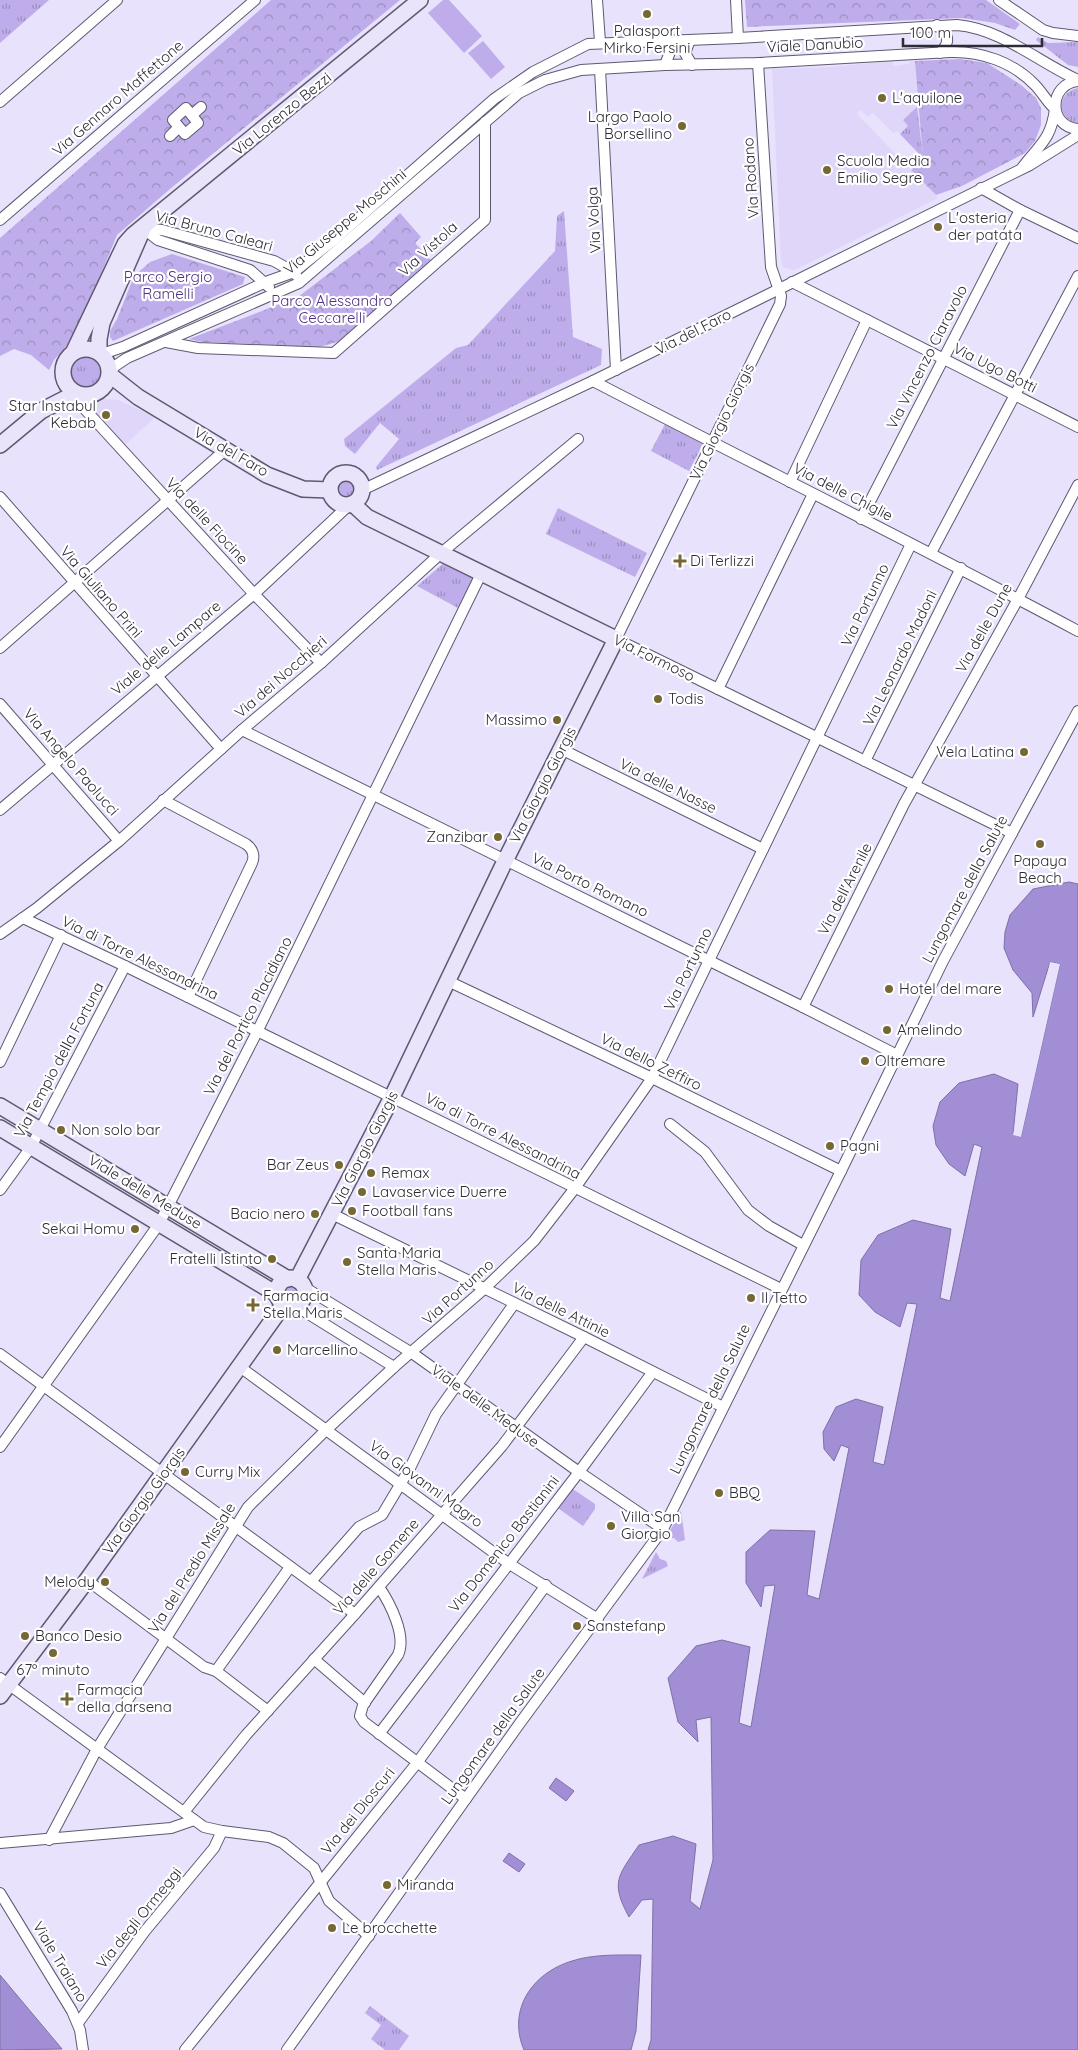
<svg xmlns="http://www.w3.org/2000/svg" width="1078" height="2050" font-family="Quicksand,sans-serif">
  <style>
    .built { fill: #dfd6f9 }
    .grass { fill: url(#grass-tufts) }
    .park { fill: url(#park-crowns) }
    .pitch { fill: #beadea }
    .water { fill: #a28ed5; stroke: #7f70a5 }
    .pier { fill: #e8e2fd }
    .lines { fill: none; stroke-linecap: round; stroke-linejoin: round }
    .street-casing { stroke: #5f5970; stroke-width: 12 }
    .secondary-casing { stroke: #5f5970; stroke-width: 18 }
    .street { stroke: #fff; stroke-width: 10 }
    .secondary { stroke: #eae4fa; stroke-width: 15 }
    .poi-dot { fill: #766835; stroke: #fff; stroke-width: 2 }
    .labels { text-anchor: middle; stroke-width: 4.5; stroke-linejoin: round; paint-order: stroke }
    .poi-label { font-size: 15px; fill: #2d2b35; stroke: #fff; text-anchor: start }
    .street-label { font-size: 15px; fill: #2d2b35; stroke: #fff }
    .park-label { font-size: 15px; fill: #503184; stroke: #fff }
  </style>
  <defs>
    <pattern id="grass-tufts" width="24" height="20" patternUnits="userSpaceOnUse" patternTransform="scale(1.25)"><rect width="24" height="20" fill="#beadea"/><path d="M3 7l-1-3M5 7V3M7 7l1-3M15 17l-1-3M17 17v-4M19 17l1-3" fill="none" stroke="#9b8dbe"/></pattern>
    <pattern id="park-crowns" width="20" height="18" patternUnits="userSpaceOnUse" patternTransform="scale(1.25)"><rect width="20" height="18" fill="#beadea"/><path d="M2 6a3 3 0 1 1 6 0M12 15a3 3 0 1 1 6 0" fill="none" stroke="#9b8dbe"/></pattern>
  </defs>
  <rect width="100%" height="100%" fill="#e8e2fd"/>
  <!-- built -->
  <g class="built">
    <path d="M 893,61 L 893,66 L 909,64 L 909,62 L 915,61 L 923,158 L 897,131 L 893,133 L 873,113 L 868,117 L 861,110 L 857,114 L 938,198 L 799,268 L 793,270 L 783,267 L 781,261 L 772,69 L 831,67 Z"/>
    <path d="M 102,399 L 118,400 L 155,417 L 124,446 L 83,401 Z"/>
  </g>
  <!-- grass -->
  <g class="grass">
    <path d="M 0,0 L 49,0 L 0,43 Z"/>
    <path d="M 1038,37 L 1048,43 L 1078,42 L 1078,67 L 1068,65 L 1036,40 Z"/>
    <path d="M 1078,88 L 1078,124 L 1076,124 C 1056,117 1057,92 1078,88 Z"/>
    <path d="M 917,107 L 923,158 L 900,134 L 908,126 L 903,120 Z"/>
    <path d="M 564,211 L 573,337 L 602,349 L 601,365 L 377,470 L 376,467 L 399,439 L 380,423 L 355,454 L 345,446 L 344,439 L 456,348 L 468,345 L 555,251 L 557,216 Z"/>
    <circle cx="85" cy="373" r="17"/>
    <path d="M 665,424 L 703,444 L 689,471 L 651,451 Z"/>
    <circle cx="346" cy="489" r="11"/>
    <path d="M 558,508 L 647,553 L 635,577 L 546,534 Z"/>
    <path d="M 445,562 L 474,577 L 458,608 L 417,586 Z"/>
    <circle cx="292" cy="1292" r="8"/>
    <path d="M 570,1487 L 595,1504 L 595,1509 L 583,1526 L 555,1506 Z"/>
    <path d="M 681,1511 L 685,1540 L 678,1542 L 674,1538 L 666,1538 Z"/>
    <path d="M 656,1552 L 660,1559 L 666,1561 L 668,1566 L 642,1579 Z"/>
    <path d="M 370,2006 L 409,2036 L 399,2050 L 385,2050 L 371,2039 L 381,2025 L 365,2013 Z"/>
  </g>
  <!-- park -->
  <g class="park">
    <path d="M 271,0 L 400,0 L 170,189 L 117,235 L 76,335 L 54,360 L 49,370 L 31,355 L 14,349 L 0,356 L 0,238 Z"/>
    <path d="M 745,0 L 986,0 L 1020,24 L 1015,30 L 995,23 L 962,18 L 747,27 Z"/>
    <path d="M 960,59 L 987,63 L 1021,85 L 1036,98 L 1041,108 L 1041,125 L 1035,141 L 1025,153 L 962,186 L 936,195 L 911,170 L 923,158 L 915,61 Z"/>
    <path d="M 400,213 L 421,237 L 415,243 L 431,260 L 341,341 L 319,347 L 202,342 L 189,339 L 298,297 L 371,241 Z"/>
    <path d="M 172,254 L 245,277 L 243,284 L 113,341 L 110,337 L 110,331 L 117,319 L 134,276 L 150,262 Z"/>
  </g>
  <!-- pitch -->
  <g class="pitch">
    <path d="M 443,0 L 449,0 L 482,36 L 464,53 L 428,13 Z"/>
    <path d="M 483,41 L 505,67 L 491,79 L 468,53 Z"/>
    <path d="M 342,294 L 351,304 L 335,319 L 325,308 Z"/>
  </g>
  <!-- water -->
  <g class="water">
    <path d="M 1069,882 L 1078,884 L 1078,2050 L 648,2050 L 651,2040 L 653,1899 L 642,1900 L 629,1917 C 610,1882 618,1876 639,1845 L 673,1836 L 696,1844 L 690,1901 L 700,1909 L 713,1860 L 711,1717 L 696,1720 L 698,1742 L 678,1722 L 668,1678 L 696,1646 L 722,1640 L 750,1647 L 739,1723 L 751,1727 L 775,1585 L 764,1586 L 761,1607 L 746,1583 L 746,1552 L 770,1530 L 815,1531 L 807,1595 L 819,1599 L 849,1448 L 841,1445 L 834,1461 L 824,1449 L 823,1432 L 836,1407 L 856,1399 L 883,1407 L 873,1462 L 884,1465 L 917,1304 L 907,1303 L 900,1327 L 875,1312 L 859,1295 L 861,1260 L 878,1235 L 913,1220 L 951,1229 L 940,1298 L 950,1301 L 982,1147 L 974,1144 L 965,1176 L 949,1164 L 936,1145 L 933,1126 L 940,1102 L 959,1083 L 994,1074 L 1018,1084 L 1013,1134 L 1021,1137 L 1060,964 L 1050,962 L 1033,1017 L 1032,993 L 1013,970 L 1004,948 L 1005,932 L 1010,915 L 1033,889 Z"/>
    <path d="M 556,1778 L 574,1791 L 566,1801 L 549,1788 Z"/>
    <path d="M 509,1853 L 525,1864 L 519,1872 L 503,1861 Z"/>
    <path d="M 641,1955 L 636,2031 L 631,2050 L 524,2050 C 507,2010 532,1973 572,1961 C 593,1954 619,1955 641,1955 Z"/>
    <path d="M 0,1975 L 62,2049 L 0,2050 Z"/>
  </g>
  <!-- pier -->
  <path class="pier" d="M 1050,962 L 1060,964 L 1021,1137 L 1013,1135 L 1018,1113 L 1015,1133 L 1019,1134 L 1057,966 L 1052,965 L 1045,987 Z"/>
  <g class="lines">
    <defs>
      <g id="street">
        <path d="M 597,0 L 600,42"/>
        <path d="M 736,0 L 738,38"/>
        <path d="M 999,0 L 1043,30 L 1053,33 L 1078,36"/>
        <path d="M 937,25 C 949,34 951,42 940,53"/>
        <path d="M 662,40 L 670,52 L 665,65"/>
        <path d="M 690,40 L 685,53 L 692,65"/>
        <path d="M 758,63 L 771,267 L 781,296 L 780,304 L 616,639 L 1012,833"/>
        <path d="M 600,69 L 616,370"/>
        <path d="M 1078,81 C 1048,84 1048,127 1078,129"/>
        <path d="M 0,102 L 117,0"/>
        <path d="M 192,115 L 201,107"/>
        <path d="M 170,136 L 179,127 L 185,134 L 198,123 L 186,108 L 173,120 L 179,127"/>
        <path d="M 981,188 L 1020,210 L 1078,238"/>
        <path d="M 0,220 L 255,0"/>
        <path d="M 143,228 L 162,230 L 274,261 L 294,272 L 296,275"/>
        <path d="M 144,229 L 158,240 L 250,270 L 269,287"/>
        <path d="M 792,282 L 1078,427"/>
        <path d="M 166,342 L 198,348 L 334,353 L 485,220 L 485,122"/>
        <path d="M 102,354 L 123,347 L 266,282 L 294,272 L 335,239 L 494,99 L 533,72 L 588,44 L 738,38 L 957,25 C 1002,29 1038,62 1078,80"/>
        <path d="M 110,372 L 115,366 L 127,358 L 299,283 L 519,93 L 545,80 L 581,70 L 665,65 L 758,63 L 950,52 C 981,51 1013,62 1035,85 C 1042,92 1047,102 1055,109 C 1051,140 1039,145 1022,168"/>
        <path d="M 593,381 C 755,465 918,545 1078,631"/>
        <path d="M 80,394 L 81,405 L 254,594 L 321,663"/>
        <path d="M 790,482 L 867,320"/>
        <path d="M 362,490 L 593,381 L 1030,165 L 1078,135"/>
        <path d="M 0,497 L 221,749"/>
        <path d="M 861,519 L 1020,210"/>
        <path d="M 931,553 L 1078,276"/>
        <path d="M 0,648 L 225,450"/>
        <path d="M 718,689 L 813,494"/>
        <path d="M 0,704 L 119,841"/>
        <path d="M 242,730 L 803,1007 L 897,1055"/>
        <path d="M 561,749 L 763,849"/>
        <path d="M 865,761 L 961,568"/>
        <path d="M 163,800 L 246,844 C 253,849 255,856 252,863 L 188,997"/>
        <path d="M 0,810 L 254,594 L 349,505"/>
        <path d="M 23,918 L 125,966 L 781,1289"/>
        <path d="M 0,934 L 37,908 L 119,841 L 242,730 L 321,663 L 440,554 L 578,439"/>
        <path d="M 448,981 L 652,1078 L 841,1171"/>
        <path d="M 803,1007 L 904,804 L 1018,599 L 1078,485"/>
        <path d="M 0,1062 L 61,935"/>
        <path d="M 670,1124 L 705,1152 L 748,1210 L 769,1226 L 803,1245"/>
        <path d="M 0,1190 L 31,1147 L 125,966"/>
        <path d="M 332,1214 L 584,1337 L 723,1407"/>
        <path d="M 304,1287 L 412,1353 L 579,1472 L 663,1529"/>
        <path d="M 294,1305 L 394,1367"/>
        <path d="M 0,1354 L 355,1614"/>
        <path d="M 240,1367 L 508,1563 L 598,1619"/>
        <path d="M 0,1447 L 159,1224 L 257,1032 L 481,574"/>
        <path d="M 314,1578 L 359,1527 L 382,1515 L 410,1468 L 436,1414 L 514,1304"/>
        <path d="M 87,1580 L 204,1667 L 216,1671 L 290,1567"/>
        <path d="M 379,1587 C 390,1603 407,1636 398,1655 L 363,1705 L 360,1716 L 364,1722 L 466,1799"/>
        <path d="M 314,1659 L 365,1703"/>
        <path d="M 216,1671 L 268,1711"/>
        <path d="M 0,1678 L 204,1827 L 222,1831 L 269,1837 L 283,1843 L 314,1868 L 329,1901 L 369,1936"/>
        <path d="M 379,1734 L 579,1472 L 652,1373"/>
        <path d="M 184,1812 L 246,1735 L 355,1614 L 502,1446 L 584,1337"/>
        <path d="M 49,1840 L 97,1749 L 248,1507 L 326,1430 L 394,1367 L 484,1289 L 534,1241 L 575,1188 L 652,1078 L 911,544"/>
        <path d="M 0,1843 L 171,1828 L 194,1820"/>
        <path d="M 0,1893 L 72,2011 L 80,2030 L 83,2050"/>
        <path d="M 78,2023 L 145,1931 L 214,1848 L 222,1831"/>
        <path d="M 185,2050 L 417,1763 L 546,1585"/>
        <path d="M 287,2050 L 520,1723 L 663,1529 L 841,1171 L 943,961 L 1078,711"/>
      </g>
      <g id="secondary">
        <circle cx="86" cy="372" r="23"/>
        <path d="M 74,351 L 125,244 L 133,235 L 420,0"/>
        <path d="M 99,352 L 99,339 L 102,323 L 143,229"/>
        <path d="M 110,375 L 138,397 L 267,475 L 303,489 L 330,490"/>
        <path d="M 0,445 L 41,411 L 76,393"/>
        <circle cx="346" cy="489" r="16"/>
        <path d="M 0,1106 L 288,1279"/>
        <path d="M 0,1128 L 278,1295"/>
        <circle cx="291" cy="1292" r="14"/>
        <path d="M 297,1280 L 392,1097 L 505,861 L 616,639 L 367,517 L 353,504"/>
        <path d="M 0,1696 L 87,1580 L 284,1304"/>
      </g>
    </defs>
    <!-- street casing -->
    <use href="#street" class="street-casing"/>
    <!-- secondary casing -->
    <use href="#secondary" class="secondary-casing"/>
    <!-- street -->
    <use href="#street" class="street"/>
    <!-- secondary -->
    <use href="#secondary" class="secondary"/>
  </g>
  <!-- markers -->
  <g class="poi-dot">
    <circle cx="647" cy="14" r="5"/>
    <circle cx="882" cy="98" r="5"/>
    <circle cx="682" cy="126" r="5"/>
    <circle cx="827" cy="170" r="5"/>
    <circle cx="938" cy="227" r="5"/>
    <circle cx="106" cy="415" r="5"/>
    <path d="M677.5 553.5h5v5h5v5h-5v5h-5v-5h-5v-5h5z"/>
    <circle cx="658" cy="699" r="5"/>
    <circle cx="557" cy="720" r="5"/>
    <circle cx="1024" cy="752" r="5"/>
    <circle cx="498" cy="837" r="5"/>
    <circle cx="1040" cy="844" r="5"/>
    <circle cx="889" cy="989" r="5"/>
    <circle cx="887" cy="1030" r="5"/>
    <circle cx="865" cy="1061" r="5"/>
    <circle cx="61" cy="1130" r="5"/>
    <circle cx="830" cy="1146" r="5"/>
    <circle cx="339" cy="1165" r="5"/>
    <circle cx="371" cy="1173" r="5"/>
    <circle cx="362" cy="1192" r="5"/>
    <circle cx="352" cy="1211" r="5"/>
    <circle cx="315" cy="1214" r="5"/>
    <circle cx="135" cy="1229" r="5"/>
    <circle cx="272" cy="1259" r="5"/>
    <circle cx="347" cy="1262" r="5"/>
    <circle cx="751" cy="1298" r="5"/>
    <path d="M250.5 1297.5h5v5h5v5h-5v5h-5v-5h-5v-5h5z"/>
    <circle cx="277" cy="1350" r="5"/>
    <circle cx="185" cy="1472" r="5"/>
    <circle cx="719" cy="1493" r="5"/>
    <circle cx="611" cy="1526" r="5"/>
    <circle cx="105" cy="1582" r="5"/>
    <circle cx="577" cy="1626" r="5"/>
    <circle cx="25" cy="1636" r="5"/>
    <circle cx="53" cy="1653" r="5"/>
    <path d="M64.5 1691.5h5v5h5v5h-5v5h-5v-5h-5v-5h5z"/>
    <circle cx="387" cy="1885" r="5"/>
    <circle cx="332" cy="1928" r="5"/>
  </g>
  <g class="labels">
    <!-- poi labels -->
    <g class="poi-label">
      <text x="647" y="36" text-anchor="middle">Palasport<tspan x="647" dy="17">Mirko Fersini</tspan></text>
      <text x="892" y="103">L'aquilone</text>
      <text x="672" y="122" text-anchor="end">Largo Paolo<tspan x="672" dy="17">Borsellino</tspan></text>
      <text x="837" y="166">Scuola Media<tspan x="837" dy="17">Emilio Segre</tspan></text>
      <text x="948" y="223">L'osteria<tspan x="948" dy="17">der patata</tspan></text>
      <text x="96" y="411" text-anchor="end">Star Instabul<tspan x="96" dy="17">Kebab</tspan></text>
      <text x="690" y="566">Di Terlizzi</text>
      <text x="668" y="704">Todis</text>
      <text x="547" y="725" text-anchor="end">Massimo</text>
      <text x="1014" y="757" text-anchor="end">Vela Latina</text>
      <text x="488" y="842" text-anchor="end">Zanzibar</text>
      <text x="1040" y="866" text-anchor="middle">Papaya<tspan x="1040" dy="17">Beach</tspan></text>
      <text x="899" y="994">Hotel del mare</text>
      <text x="897" y="1035">Amelindo</text>
      <text x="875" y="1066">Oltremare</text>
      <text x="71" y="1135">Non solo bar</text>
      <text x="840" y="1151">Pagni</text>
      <text x="329" y="1170" text-anchor="end">Bar Zeus</text>
      <text x="381" y="1178">Remax</text>
      <text x="372" y="1197">Lavaservice Duerre</text>
      <text x="362" y="1216">Football fans</text>
      <text x="305" y="1219" text-anchor="end">Bacio nero</text>
      <text x="125" y="1234" text-anchor="end">Sekai Homu</text>
      <text x="357" y="1258">Santa Maria<tspan x="357" dy="17">Stella Maris</tspan></text>
      <text x="262" y="1264" text-anchor="end">Fratelli Istinto</text>
      <text x="263" y="1301">Farmacia<tspan x="263" dy="17">Stella Maris</tspan></text>
      <text x="761" y="1303">Il Tetto</text>
      <text x="287" y="1355">Marcellino</text>
      <text x="195" y="1477">Curry Mix</text>
      <text x="729" y="1498">BBQ</text>
      <text x="621" y="1522">Villa San<tspan x="621" dy="17">Giorgio</tspan></text>
      <text x="95" y="1587" text-anchor="end">Melody</text>
      <text x="587" y="1631">Sanstefanp</text>
      <text x="35" y="1641">Banco Desio</text>
      <text x="53" y="1675" text-anchor="middle">67º minuto</text>
      <text x="77" y="1695">Farmacia<tspan x="77" dy="17">della darsena</tspan></text>
      <text x="397" y="1890">Miranda</text>
      <text x="342" y="1933">Le brocchette</text>
    </g>
    <!-- street labels -->
    <g class="street-label">
      <text transform="translate(815 45) rotate(-3)" y="5">Viale Danubio</text>
      <text transform="translate(118 98) rotate(-41)" y="5">Via Gennaro Maffettone</text>
      <text transform="translate(282 114) rotate(-39)" y="5">Via Lorenzo Bezzi</text>
      <text transform="translate(751 178) rotate(-94)" y="5">Via Rodano</text>
      <text transform="translate(594 220) rotate(-93)" y="5">Via Volga</text>
      <text transform="translate(345 222) rotate(-40)" y="5">Via Giuseppe Moschini</text>
      <text transform="translate(214 231) rotate(15)" y="5">Via Bruno Caleari</text>
      <text transform="translate(428 249) rotate(-42)" y="5">Via Vistola</text>
      <text transform="translate(693 332) rotate(-27)" y="5">Via del Faro</text>
      <text transform="translate(927 357) rotate(-63)" y="5">Via Vincenzo Ciaravolo</text>
      <text transform="translate(995 368) rotate(27)" y="5">Via Ugo Botti</text>
      <text transform="translate(722 422) rotate(-64)" y="5">Via Giorgio Giorgis</text>
      <text transform="translate(231 452) rotate(30)" y="5">Via del Faro</text>
      <text transform="translate(843 492) rotate(27)" y="5">Via delle Chiglie</text>
      <text transform="translate(207 521) rotate(47)" y="5">Via delle Fiocine</text>
      <text transform="translate(101 592) rotate(49)" y="5">Via Giuliano Prini</text>
      <text transform="translate(865 605) rotate(-64)" y="5">Via Portunno</text>
      <text transform="translate(984 628) rotate(-61)" y="5">Via delle Dune</text>
      <text transform="translate(166 648) rotate(-40)" y="5">Viale delle Lampare</text>
      <text transform="translate(654 658) rotate(26)" y="5">Via Formoso</text>
      <text transform="translate(900 658) rotate(-64)" y="5">Via Leonardo Madoni</text>
      <text transform="translate(281 677) rotate(-41)" y="5">Via dei Nocchieri</text>
      <text transform="translate(71 762) rotate(49)" y="5">Via Angelo Paolucci</text>
      <text transform="translate(543 785) rotate(-63)" y="5">Via Giorgio Giorgis</text>
      <text transform="translate(668 786) rotate(26)" y="5">Via delle Nasse</text>
      <text transform="translate(590 885) rotate(26)" y="5">Via Porto Romano</text>
      <text transform="translate(845 889) rotate(-63)" y="5">Via dell'Arenile</text>
      <text transform="translate(965 889) rotate(-62)" y="5">Lungomare della Salute</text>
      <text transform="translate(140 958) rotate(26)" y="5">Via di Torre Alessandrina</text>
      <text transform="translate(688 969) rotate(-64)" y="5">Via Portunno</text>
      <text transform="translate(248 1016) rotate(-63)" y="5">Via del Portico Placidiano</text>
      <text transform="translate(59 1060) rotate(-62)" y="5">Via Tempio della Fortuna</text>
      <text transform="translate(651 1062) rotate(26)" y="5">Via dello Zeffiro</text>
      <text transform="translate(503 1136) rotate(27)" y="5">Via di Torre Alessandrina</text>
      <text transform="translate(365 1149) rotate(-63)" y="5">Via Giorgio Giorgis</text>
      <text transform="translate(145 1192) rotate(31)" y="5">Viale delle Meduse</text>
      <text transform="translate(458 1292) rotate(-42)" y="5">Via Portunno</text>
      <text transform="translate(561 1310) rotate(26)" y="5">Via delle Attinie</text>
      <text transform="translate(710 1399) rotate(-64)" y="5">Lungomare della Salute</text>
      <text transform="translate(485 1406) rotate(36)" y="5">Viale delle Meduse</text>
      <text transform="translate(426 1484) rotate(36)" y="5">Via Giovanni Magro</text>
      <text transform="translate(144 1501) rotate(-54)" y="5">Via Giorgio Giorgis</text>
      <text transform="translate(504 1544) rotate(-52)" y="5">Via Domenico Bastianini</text>
      <text transform="translate(376 1567) rotate(-49)" y="5">Via delle Gomene</text>
      <text transform="translate(192 1568) rotate(-58)" y="5">Via del Predio Missale</text>
      <text transform="translate(493 1736) rotate(-54)" y="5">Lungomare della Salute</text>
      <text transform="translate(358 1811) rotate(-51)" y="5">Via dei Dioscuri</text>
      <text transform="translate(139 1918) rotate(-51)" y="5">Via degli Ormeggi</text>
      <text transform="translate(60 1962) rotate(59)" y="5">Viale Traiano</text>
    </g>
    <!-- park labels -->
    <g class="park-label">
      <text x="168" y="282">Parco Sergio<tspan x="168" dy="17">Ramelli</tspan></text>
      <text x="332" y="306">Parco Alessandro<tspan x="332" dy="17">Ceccarelli</tspan></text>
    </g>
  </g>
  <!-- scale -->
  <path d="M903 38v8h139v-8" fill="none" stroke="#2d2b35" stroke-width="2.5"/>
  <text x="910" y="38" font-size="15" fill="#2d2b35" stroke="#ffffff" stroke-width="4" paint-order="stroke">100 m</text>
</svg>
